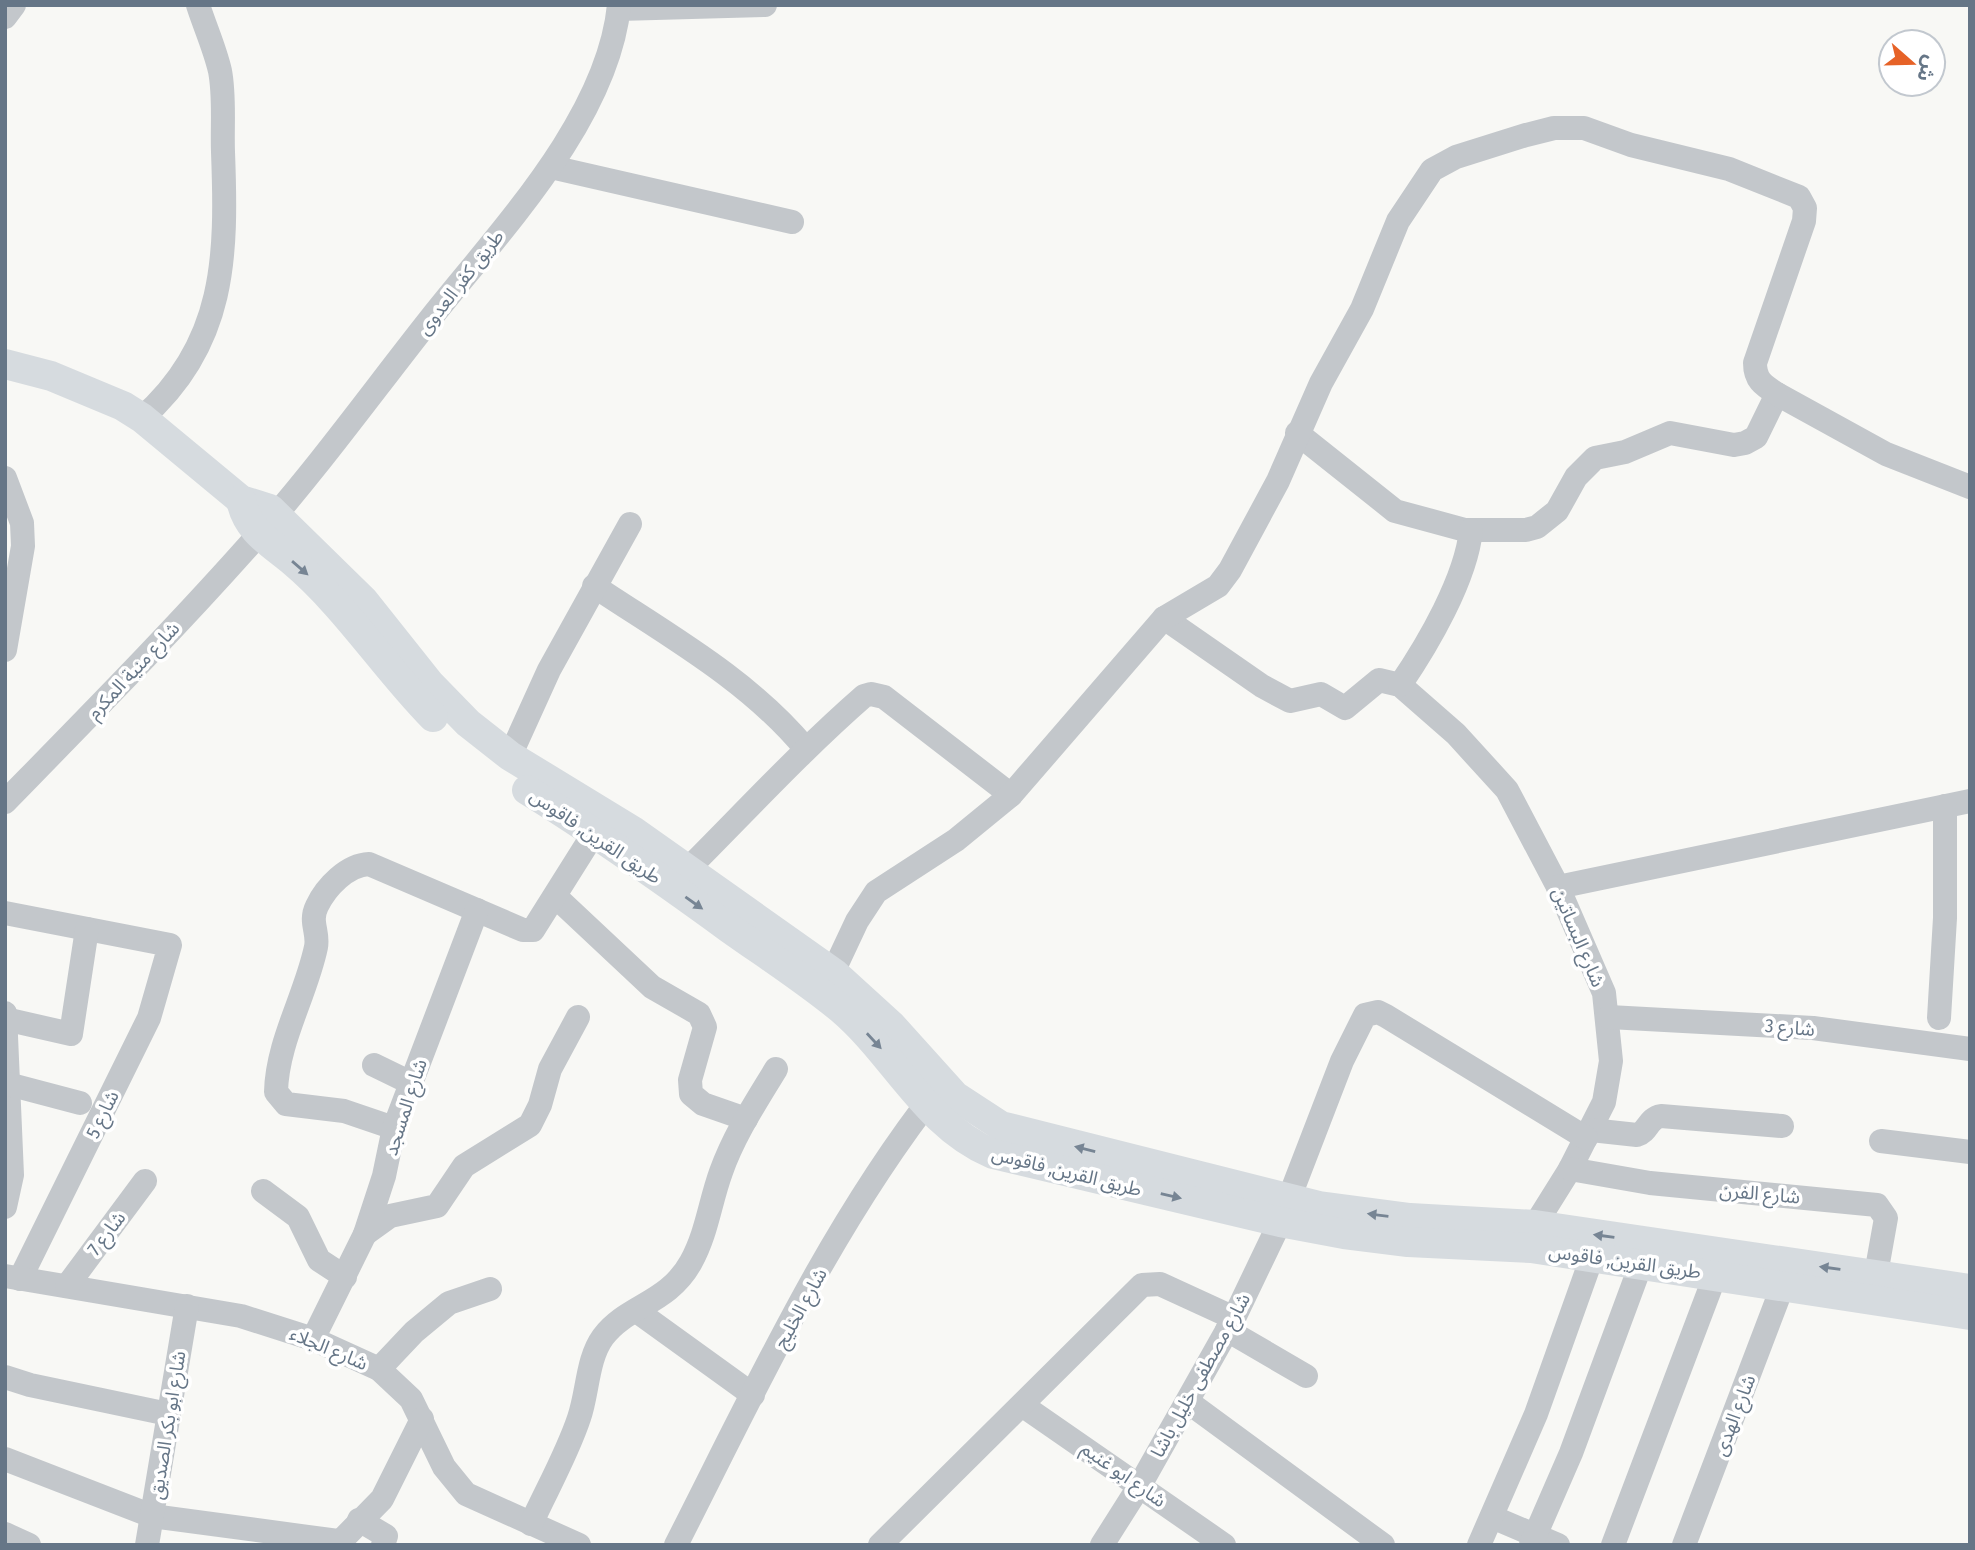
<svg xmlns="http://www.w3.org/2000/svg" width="1975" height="1550" font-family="'Fira Sans Condensed','Noto Sans Arabic',sans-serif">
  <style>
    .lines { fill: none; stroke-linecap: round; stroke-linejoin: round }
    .minor { stroke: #c3c7cb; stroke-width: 24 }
    .major { stroke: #d6dbdf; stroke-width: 30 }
    .oneway { fill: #778594 }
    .labels { text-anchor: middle; stroke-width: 7; stroke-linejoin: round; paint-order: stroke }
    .street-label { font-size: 19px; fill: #667687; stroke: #fff }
  </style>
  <rect width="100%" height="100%" fill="#f8f8f5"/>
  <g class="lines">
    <!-- minor -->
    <g class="minor">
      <path d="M 619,9 L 765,5"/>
      <path d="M 5,17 L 14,5"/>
      <path d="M 551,167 L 792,222"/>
      <path d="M 142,418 C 226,344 227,256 223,152 C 222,126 225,97 220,71 C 215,49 205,27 198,5"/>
      <path d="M 1297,433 L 1395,511 L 1465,530 L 1526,530 L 1537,527 L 1557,511 L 1576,477 L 1595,458 L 1625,452 L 1670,433 L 1734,445 L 1745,443 L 1756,437 L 1777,394"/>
      <path d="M 5,478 L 22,523 L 23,546 L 5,650"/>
      <path d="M 594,586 C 666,634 749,680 805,748"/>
      <path d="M 1164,618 L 1262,686 L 1290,701 L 1321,694 L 1345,708 L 1379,680 L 1400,685 L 1456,734 L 1507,790 L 1558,887 L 1604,993 L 1611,1061 L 1604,1102 L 1570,1169 L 1535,1225"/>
      <path d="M 1400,685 C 1428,644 1466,579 1471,530"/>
      <path d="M 510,756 L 549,670 L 630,524"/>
      <path d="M 5,802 C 91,714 178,626 260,533 C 320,465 374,390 431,318 C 499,232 608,119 619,5"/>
      <path d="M 687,870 C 746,811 802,750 864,696 L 871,694 L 884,697 L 1011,795"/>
      <path d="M 1558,887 L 1970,801"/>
      <path d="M 556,897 L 652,987 L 699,1014 L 705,1027 L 690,1080 L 691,1094 L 703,1104 L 746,1119"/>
      <path d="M 5,913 L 170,945 L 149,1018 L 20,1279"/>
      <path d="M 826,987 L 857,921 L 876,892 L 956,840 L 1011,795 L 1164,618 L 1218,586 L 1230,570 L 1278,481 L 1321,383 L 1362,309 L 1398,221 L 1432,170 L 1456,157 L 1526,135 L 1554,128 L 1584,128 L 1631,145 L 1729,169 L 1799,197 L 1805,208 L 1804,221 L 1755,363 C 1755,380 1763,385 1777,394 L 1886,454 L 1970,487"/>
      <path d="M 5,1013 L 12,1175 L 5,1207"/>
      <path d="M 1609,1017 L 1813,1028 L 1970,1049"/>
      <path d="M 1939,1018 L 1945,918 L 1945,806"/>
      <path d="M 5,1019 L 71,1034 L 87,929"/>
      <path d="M 374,1065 L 411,1083"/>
      <path d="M 8,1084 L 80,1103"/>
      <path d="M 394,1128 L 344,1111 L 286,1104 L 276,1092 C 277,1042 306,995 316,947 C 319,932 309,922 317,906 C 326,887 347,865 369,864 L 523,930 L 533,930 L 594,833"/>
      <path d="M 1591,1130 L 1637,1135 C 1648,1132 1648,1118 1661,1116 L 1782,1126"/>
      <path d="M 1881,1141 L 1970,1152"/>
      <path d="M 1570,1169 L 1650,1183 L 1877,1205 L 1886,1218 L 1876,1274"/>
      <path d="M 263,1191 L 298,1217 L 319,1260 L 345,1277"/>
      <path d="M 365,1234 L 390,1216 L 437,1206 L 464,1166 L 530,1125 L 540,1105 L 550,1069 L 578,1017"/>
      <path d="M 5,1276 L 241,1316 L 313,1339 L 379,1369 L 411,1399 L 444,1467 L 466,1494 L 579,1545"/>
      <path d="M 67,1286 L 145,1181"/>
      <path d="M 638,1312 L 753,1395"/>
      <path d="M 1227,1330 L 1306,1376"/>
      <path d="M 313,1339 L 365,1234 L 384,1176 L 394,1128 L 477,910"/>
      <path d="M 379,1369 L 414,1332 L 449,1303 L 490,1289"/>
      <path d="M 5,1377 L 30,1385 L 168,1414"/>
      <path d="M 1188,1402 L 1383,1545"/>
      <path d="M 1022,1405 L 1224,1545"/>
      <path d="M 5,1459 L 152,1516 L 338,1541"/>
      <path d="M 1492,1517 L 1558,1545"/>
      <path d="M 359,1520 L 386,1536 L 383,1545"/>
      <path d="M 531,1524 C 547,1489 567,1454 579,1418 C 588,1392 587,1359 603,1337 C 627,1305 668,1304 691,1262 C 707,1233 710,1202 721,1172 C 734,1135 756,1102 776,1069"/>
      <path d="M 5,1534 L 29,1545"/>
      <path d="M 147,1545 L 187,1306"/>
      <path d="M 337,1545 L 382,1499 L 422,1419"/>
      <path d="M 676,1545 C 755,1390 830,1226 938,1089"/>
      <path d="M 880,1545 L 1142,1285 L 1160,1284 L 1234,1318"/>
      <path d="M 1102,1545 L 1140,1485 L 1234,1318 L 1280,1222 L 1342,1061 L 1365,1015 L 1378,1012 L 1386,1016 L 1586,1138"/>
      <path d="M 1479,1545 L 1536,1414 L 1592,1257"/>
      <path d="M 1531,1545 L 1571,1453 L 1641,1264"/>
      <path d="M 1613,1545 L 1721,1260"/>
      <path d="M 1684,1545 L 1783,1285"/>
    </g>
    <!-- major -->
    <g class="major">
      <path d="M 5,364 L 51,376 L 123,406 L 142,418 L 241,500 L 270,509 L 364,601 L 430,684 L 468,723 L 510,756 L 633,831 L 835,974 L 891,1025 L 955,1096 L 1001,1126 L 1319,1206 L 1410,1218 L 1535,1225 L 1970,1289"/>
      <path d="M 241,500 C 247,530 269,542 291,560 C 346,606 383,666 433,717"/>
      <path d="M 527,790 C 597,833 663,880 729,928 C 767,955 806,980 841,1009 C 895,1055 925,1125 993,1154 L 1280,1222 L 1344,1234 L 1408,1242 L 1531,1248 L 1970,1315"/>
    </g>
  </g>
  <!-- one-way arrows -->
  <defs><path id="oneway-solid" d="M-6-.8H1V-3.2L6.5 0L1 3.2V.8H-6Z" transform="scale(1.75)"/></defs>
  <g class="oneway">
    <use href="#oneway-solid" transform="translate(300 568) rotate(41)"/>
    <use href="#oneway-solid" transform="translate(694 903) rotate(35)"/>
    <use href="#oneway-solid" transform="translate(874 1041) rotate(47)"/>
    <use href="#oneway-solid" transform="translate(1085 1149) rotate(-166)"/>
    <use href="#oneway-solid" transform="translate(1171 1196) rotate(13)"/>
    <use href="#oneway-solid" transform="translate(1378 1215) rotate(-173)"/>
    <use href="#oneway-solid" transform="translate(1604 1236) rotate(-172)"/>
    <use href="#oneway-solid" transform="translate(1830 1268) rotate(-172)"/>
  </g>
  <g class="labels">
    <!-- street labels -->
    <g class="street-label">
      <text transform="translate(460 282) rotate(-52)" y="7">طريق كفر العدوى</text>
      <text transform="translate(133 670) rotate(-47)" y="7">شارع منية المكرم</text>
      <text transform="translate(596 836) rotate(34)" y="7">طريق القرين, فاقوس</text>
      <text transform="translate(1579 937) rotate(67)" y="7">شارع البساتين</text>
      <text transform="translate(1790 1027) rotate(5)" y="7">شارع 3</text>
      <text transform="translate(405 1107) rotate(-72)" y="7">شارع المسجد</text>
      <text transform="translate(102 1114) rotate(-64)" y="7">شارع 5</text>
      <text transform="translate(1067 1171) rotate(14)" y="7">طريق القرين, فاقوس</text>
      <text transform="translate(1760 1193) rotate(5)" y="7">شارع الفرن</text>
      <text transform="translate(106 1233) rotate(-53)" y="7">شارع 7</text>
      <text transform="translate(1625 1261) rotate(8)" y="7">طريق القرين, فاقوس</text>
      <text transform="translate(800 1308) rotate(-61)" y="7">شارع الخليج</text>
      <text transform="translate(329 1348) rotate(23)" y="7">شارع الجلاء</text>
      <text transform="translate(1200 1375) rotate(-61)" y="7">شارع مصطفى خليل باشا</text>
      <text transform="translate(1734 1415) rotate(-69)" y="7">شارع الهدى</text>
      <text transform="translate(167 1425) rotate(-81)" y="7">شارع ابو بكر الصديق</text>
      <text transform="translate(1124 1474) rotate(35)" y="7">شارع ابو غنيم</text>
    </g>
  </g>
  <!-- border -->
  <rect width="1975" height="1550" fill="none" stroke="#667687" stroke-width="14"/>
  <!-- north arrow -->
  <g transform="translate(1912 63) rotate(110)"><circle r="33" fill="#ffffff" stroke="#c2c8cf" stroke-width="2"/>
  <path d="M0-5L12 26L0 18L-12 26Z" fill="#e66227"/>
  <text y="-10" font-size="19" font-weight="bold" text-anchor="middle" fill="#667687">ش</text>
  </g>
</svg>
